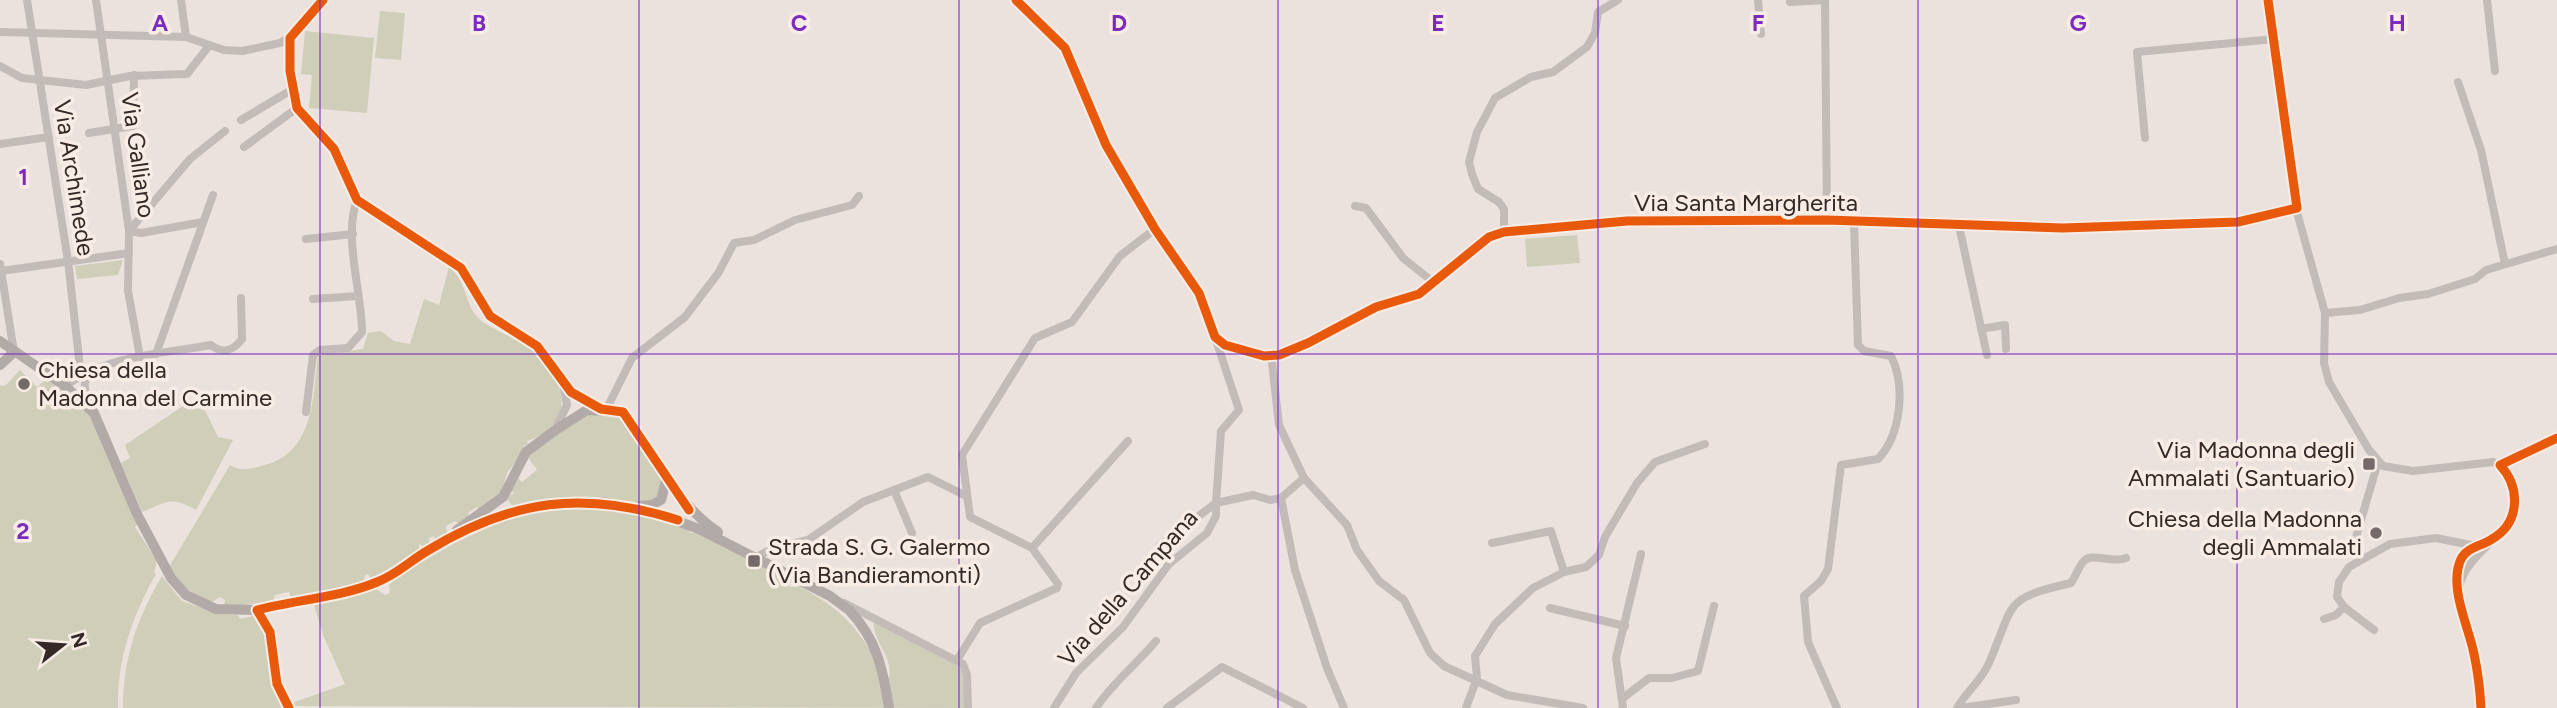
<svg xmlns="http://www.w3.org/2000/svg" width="2557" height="708" font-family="Figtree,sans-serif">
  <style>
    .green { fill: #cfceb9 }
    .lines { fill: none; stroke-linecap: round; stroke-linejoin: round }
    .minor { stroke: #c3bbb8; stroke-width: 8 }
    .major { stroke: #b2aaa7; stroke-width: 10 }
    .cycleway-casing { stroke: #f8ece5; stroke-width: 13 }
    .cycleway { stroke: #e8590c; stroke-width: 9 }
    .grid { fill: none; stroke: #7b2cbf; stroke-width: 2; stroke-opacity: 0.55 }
    .poi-dot { fill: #746a67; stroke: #f8ece5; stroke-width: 2.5 }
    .labels { text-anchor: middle; stroke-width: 7; stroke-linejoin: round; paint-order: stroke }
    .street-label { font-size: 24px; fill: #342927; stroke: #f8ece5 }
    .poi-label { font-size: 24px; fill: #342927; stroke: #f8ece5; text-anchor: start }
    .grid-label { font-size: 23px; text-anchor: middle; font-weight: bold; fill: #7b2cbf; stroke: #f8ece5; stroke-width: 7; stroke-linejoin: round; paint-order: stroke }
  </style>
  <rect width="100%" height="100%" fill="#ebe2de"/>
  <!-- green -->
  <g class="green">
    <path d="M 380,11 L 405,13 L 401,60 L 375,58 Z"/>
    <path d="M 305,31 L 374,38 L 367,113 L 309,108 L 312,75 L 301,74 Z"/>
    <path d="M 1577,235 L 1580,263 L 1527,267 L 1525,239 Z"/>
    <path d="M 123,260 L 118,275 L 77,279 L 75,266 Z"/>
    <path d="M 449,267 C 467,281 464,303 478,318 C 486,327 521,340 533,351 C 569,383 575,425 527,441 L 528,446 L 523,445 L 525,449 L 507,473 L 501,494 L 480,510 L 477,507 L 469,512 L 467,520 L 459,524 L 455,521 L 446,526 L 447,534 L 435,540 L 434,536 L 429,538 L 430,544 L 425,547 L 419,544 L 419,551 L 380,577 L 372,580 L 368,574 L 364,576 L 365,582 L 291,598 L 289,592 L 275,595 L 273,602 L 224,607 L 225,600 L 220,597 L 212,602 C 191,595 181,585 169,567 L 230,465 C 242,472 249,469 261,466 C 314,455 313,398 318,355 L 363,349 L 368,333 L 381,331 L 394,341 L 410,344 L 424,299 L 439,305 Z"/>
    <path d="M 20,370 L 37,387 L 47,379 L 78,400 L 89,412 L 138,524 L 135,527 L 157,561 L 154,572 L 156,574 C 132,617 117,659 118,708 L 0,708 L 0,386 L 6,385 Z"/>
    <path d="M 183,406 L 205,410 L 218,437 L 233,440 L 196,510 C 171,496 169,501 142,512 L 121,463 L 130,458 L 125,445 Z"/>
    <path d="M 618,414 L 624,418 L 662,480 L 662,495 L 646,503 L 576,497 L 513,506 L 506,498 L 514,493 L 510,490 L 516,476 L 522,482 L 537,470 L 527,456 L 583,415 Z"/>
    <path d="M 576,507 L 622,509 L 689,529 L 690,533 L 698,533 L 786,579 L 790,587 L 799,586 C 846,612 861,630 884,677 L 889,677 C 894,657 871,640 874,620 L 959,666 L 964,676 L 965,708 L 293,706 L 292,703 L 345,684 L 323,635 L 313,601 L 376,589 L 385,595 L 390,593 L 389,585 L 395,579 C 453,542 506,511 576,507 Z"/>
    <path d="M 162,576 L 182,601 L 221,614 L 238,615 L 240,619 L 253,616 C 276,643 267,678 283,708 L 123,708 C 123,659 137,618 162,576 Z"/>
  </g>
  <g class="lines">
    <!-- minor -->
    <g class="minor">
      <path d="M 27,0 L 68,261 L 81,376"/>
      <path d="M 96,0 L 129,231 L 128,291 L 140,357"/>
      <path d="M 181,0 L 186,37"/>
      <path d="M 1016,0 L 1065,48 L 1106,145 L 1155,229 L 1199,293 L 1215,337 L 1225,345 L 1264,356 L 1279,355 L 1308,343 L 1376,307 L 1419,294 L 1489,237 L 1504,232 L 1627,221 L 1827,220 L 2063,228 L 2238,222 L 2297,208"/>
      <path d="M 1758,0 L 1761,34"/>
      <path d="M 1825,0 L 1827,220"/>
      <path d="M 2268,0 L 2298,216 L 2325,313 L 2324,363 L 2329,382 L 2369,450 L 2383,466 L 2413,471 L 2493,462 C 2505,467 2509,475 2512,487 C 2527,533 2466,547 2459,588"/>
      <path d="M 2487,0 L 2495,71"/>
      <path d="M 1790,2 L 1825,0"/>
      <path d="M 0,32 L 186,37 L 224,50 L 242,51 L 280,43 L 294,35 L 323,0"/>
      <path d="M 290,38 L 290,71 L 297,108 L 334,149 L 357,200 L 461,268 L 490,316 L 537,346 L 571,392 L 601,409"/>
      <path d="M 0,66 L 22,78 L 86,85 L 130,76 L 187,74 L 208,47"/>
      <path d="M 2458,82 L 2481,150 L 2505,264"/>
      <path d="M 241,120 L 293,89"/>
      <path d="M 89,133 L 133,126 L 134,75"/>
      <path d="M 2145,138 L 2137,52 L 2274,39"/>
      <path d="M 0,144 L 49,137"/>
      <path d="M 244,147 L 297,108"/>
      <path d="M 1355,206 L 1366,208 L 1403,258 L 1433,282"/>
      <path d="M 203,222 L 141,233 L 129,231 L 190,159 L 225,131"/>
      <path d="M 1959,226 L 1987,355"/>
      <path d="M 1504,232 L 1504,209 L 1499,202 L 1478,189 L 1472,174 L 1469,162 L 1477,132 L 1495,98 L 1531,77 L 1553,72 L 1587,47 L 1595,33 L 1598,12 L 1618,0"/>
      <path d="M 306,239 L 353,234"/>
      <path d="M 0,264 L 14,352"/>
      <path d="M 1,271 L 129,253"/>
      <path d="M 313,299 L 358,296"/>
      <path d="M 2325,313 L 2360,310 L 2399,298 L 2428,294 L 2475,279 L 2486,270 L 2557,249"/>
      <path d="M 1981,329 L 2005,325 L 2006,349"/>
      <path d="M 156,354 L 213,195"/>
      <path d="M 1272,362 L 1279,425 L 1304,478 L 1347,525 L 1357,550 L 1379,581 L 1404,600 L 1430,653 L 1444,666 L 1507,695 L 1583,708"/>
      <path d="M 90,371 C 80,386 86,395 93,411"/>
      <path d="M 65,386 C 108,355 160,354 211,345 C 223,355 234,350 242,339 L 241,298"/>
      <path d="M 606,410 L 632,358 L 685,317 L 719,272 L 734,243 L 754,240 L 795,220 L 852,205 L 859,196"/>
      <path d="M 306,412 L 313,355 L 320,350 L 348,348 L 362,332 C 362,293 343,237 357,200"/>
      <path d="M 556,428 L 567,405 L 563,384"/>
      <path d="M 2500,465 L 2557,438"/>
      <path d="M 894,490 L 912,533"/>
      <path d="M 1281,498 L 1295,570 L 1327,668 L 1344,708"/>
      <path d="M 1492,543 L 1551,531 L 1564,572"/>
      <path d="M 2479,545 L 2462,557 L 2458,571 L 2462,607 L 2474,653 L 2481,708"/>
      <path d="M 1159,546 L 1216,503 L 1221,431 L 1239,410 L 1216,340"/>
      <path d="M 1032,548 L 1128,441"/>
      <path d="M 2352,551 L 2378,462"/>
      <path d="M 756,557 L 774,548 L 808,540 L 863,502 L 928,477 L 966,496"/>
      <path d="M 844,603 L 963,664 L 967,675 L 968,708"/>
      <path d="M 1550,608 L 1625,626"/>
      <path d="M 257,610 L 270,632 L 277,684 L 289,708"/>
      <path d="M 2324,619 L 2336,615 L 2344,607"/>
      <path d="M 2374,630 L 2344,607 L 2337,597 L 2339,582 L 2349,567 L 2390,544 L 2436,538 L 2476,546"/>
      <path d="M 957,660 L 980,623 L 1057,588 L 1058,584 L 1032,548 L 970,517 L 962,455 L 1035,338 L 1072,322 L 1120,256 L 1155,229"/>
      <path d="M 1623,698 L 1649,678 L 1672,678 L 1698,671 L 1714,606"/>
      <path d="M 1054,708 L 1076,673 L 1123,627 L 1169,564 L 1207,533 L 1216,516 L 1216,503 L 1253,495 L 1270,500 L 1281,498 L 1304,478"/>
      <path d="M 1096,708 C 1113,682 1136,665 1156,641"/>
      <path d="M 1167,708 L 1222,667 L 1303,708"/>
      <path d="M 1466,708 L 1477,678 L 1475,656 L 1495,624 L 1533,588 L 1564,572 L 1586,567 L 1599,555 L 1605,537 L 1637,483 L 1655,462 L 1705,444"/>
      <path d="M 1623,708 L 1616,658 L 1641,554"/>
      <path d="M 1837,708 L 1808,642 L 1804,596 L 1821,581 L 1828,569 L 1841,465 L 1878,459 C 1901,435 1906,386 1891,356 L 1864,351 L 1858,345 L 1854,222"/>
      <path d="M 1957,708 C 1966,692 1982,680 1989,663 C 2015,604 2001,599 2071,583 C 2076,576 2078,568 2083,562 C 2091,551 2112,564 2126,558"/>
      <path d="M 1961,708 L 2016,700"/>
    </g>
    <!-- major -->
    <g class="major">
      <path d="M 0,341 L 65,386 L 94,413 L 137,514 L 171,578 L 186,595 L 216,609 L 257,610 L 365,587 L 381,581 L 427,551 L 480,524 L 541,505 L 603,502 L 661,515 L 699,529 L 830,596 L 849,610 C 877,639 883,670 889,708"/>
      <path d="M 0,365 L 14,352"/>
      <path d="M 639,506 L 652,505 L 661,500 L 666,481"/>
      <path d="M 457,530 L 503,497 L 526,452 L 554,431 L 587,410 L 623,412 C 657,453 672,501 718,532"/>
    </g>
    <defs>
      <g id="cycleway">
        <path d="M 323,0 L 290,38 L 290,71 L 297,108 L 334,149 L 357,200 L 461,268 L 490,316 L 537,346 L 571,392 L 601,409 L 623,412 L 689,510"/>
        <path d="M 1016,0 L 1065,48 L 1106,145 L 1155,229 L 1199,293 L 1215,337 L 1225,345 L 1264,356 L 1279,355 L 1308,343 L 1376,307 L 1419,294 L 1489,237 L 1504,232 L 1627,221 L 1827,220 L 2063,228 L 2238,222 L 2297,208 L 2268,0"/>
        <path d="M 289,708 L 277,684 L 270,632 L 257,610 C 295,600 342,597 377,582 C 396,575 410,561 427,551 C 512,499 584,490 678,520"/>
        <path d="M 2481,708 C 2480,690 2478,672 2474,654 C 2469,627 2448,587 2461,559 C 2467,547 2482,546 2492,539 C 2520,523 2521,488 2500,465 L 2557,438"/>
      </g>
    </defs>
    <!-- cycleway casing -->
    <use href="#cycleway" class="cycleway-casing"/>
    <!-- cycleway -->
    <use href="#cycleway" class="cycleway"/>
  </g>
  <!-- grid -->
  <path class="grid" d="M 320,0 L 320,708M 639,0 L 639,708M 959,0 L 959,708M 1278,0 L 1278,708M 1598,0 L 1598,708M 1918,0 L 1918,708M 2237,0 L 2237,708M 0,354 L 2557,354"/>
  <!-- markers -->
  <g class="poi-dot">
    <circle cx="24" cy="384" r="7"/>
    <rect x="2362" y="457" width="14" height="14" rx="3.5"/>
    <circle cx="2376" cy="533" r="7"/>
    <rect x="747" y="554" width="14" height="14" rx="3.5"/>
  </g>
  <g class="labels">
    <!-- street labels -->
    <g class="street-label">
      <text transform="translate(138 155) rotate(82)" y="8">Via Galliano</text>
      <text transform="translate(74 178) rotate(81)" y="8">Via Archimede</text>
      <text x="1746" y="211">Via Santa Margherita</text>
      <text transform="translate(1128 588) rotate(-49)" y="8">Via della Campana</text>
    </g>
    <!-- poi labels -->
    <g class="poi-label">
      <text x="38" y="378">Chiesa della<tspan x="38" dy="28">Madonna del Carmine</tspan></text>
      <text x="2355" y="458" text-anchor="end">Via Madonna degli<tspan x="2355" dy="28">Ammalati (Santuario)</tspan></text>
      <text x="2362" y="527" text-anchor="end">Chiesa della Madonna<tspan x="2362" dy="28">degli Ammalati</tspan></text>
      <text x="768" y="555">Strada S. G. Galermo<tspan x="768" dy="28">(Via Bandieramonti)</tspan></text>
    </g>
  </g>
  <g class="grid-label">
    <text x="160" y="31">A</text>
    <text x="479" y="31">B</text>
    <text x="799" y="31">C</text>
    <text x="1119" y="31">D</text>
    <text x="1438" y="31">E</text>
    <text x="1758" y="31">F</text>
    <text x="2078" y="31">G</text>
    <text x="2397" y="31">H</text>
    <text x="23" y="185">1</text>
    <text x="23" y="539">2</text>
  </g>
  <!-- north arrow -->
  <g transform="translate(63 645) rotate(73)" stroke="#f8ece5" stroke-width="5" paint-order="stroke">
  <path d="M0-5L12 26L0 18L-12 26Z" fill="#342927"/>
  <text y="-10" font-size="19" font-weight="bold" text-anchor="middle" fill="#342927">N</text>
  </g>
</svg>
